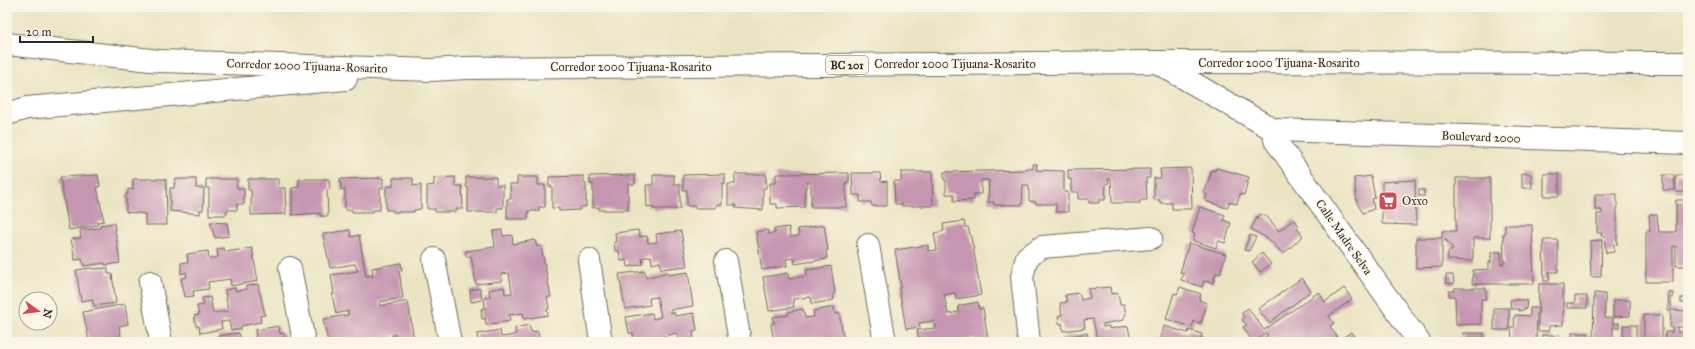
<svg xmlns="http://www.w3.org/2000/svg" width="1695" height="349" font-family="'IM FELL Great Primer',serif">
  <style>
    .building { fill: #c595b1 }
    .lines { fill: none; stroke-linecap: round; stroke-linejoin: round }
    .minor-casing { stroke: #6e6c60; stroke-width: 24 }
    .tertiary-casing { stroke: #6e6c60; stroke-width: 24 }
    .trunk-casing { stroke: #6e6c60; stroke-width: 24 }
    .minor { stroke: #fff; stroke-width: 22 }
    .tertiary { stroke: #fff; stroke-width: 22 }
    .trunk { stroke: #fff; stroke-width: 22 }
    .labels { text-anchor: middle; stroke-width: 3; stroke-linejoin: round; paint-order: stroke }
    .shield { fill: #fcf5e5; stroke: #6a6863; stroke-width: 1 }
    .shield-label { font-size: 11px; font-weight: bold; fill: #2b2b2b }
    .street-label { font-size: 12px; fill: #2b2b2b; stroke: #fcf5e5 }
    .poi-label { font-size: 12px; fill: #2b2b2b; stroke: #fcf5e5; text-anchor: start }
  </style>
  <rect width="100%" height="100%" fill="#fcf5e5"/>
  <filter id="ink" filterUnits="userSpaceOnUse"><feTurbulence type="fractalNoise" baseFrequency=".025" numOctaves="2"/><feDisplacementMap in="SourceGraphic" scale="8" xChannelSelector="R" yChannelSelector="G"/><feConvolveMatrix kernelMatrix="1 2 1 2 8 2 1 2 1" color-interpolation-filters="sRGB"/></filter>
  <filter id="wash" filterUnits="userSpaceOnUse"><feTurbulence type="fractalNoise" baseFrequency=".012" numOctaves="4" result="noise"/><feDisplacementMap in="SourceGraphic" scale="16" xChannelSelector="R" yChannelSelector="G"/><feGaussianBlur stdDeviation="0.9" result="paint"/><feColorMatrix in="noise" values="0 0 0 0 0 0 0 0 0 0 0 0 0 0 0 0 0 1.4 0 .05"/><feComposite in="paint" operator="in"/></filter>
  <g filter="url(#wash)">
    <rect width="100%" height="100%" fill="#ebe4c3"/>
    <g id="blocks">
      <!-- building -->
      <g class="building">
        <path d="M 1033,164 L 1037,164 L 1036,170 L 1064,171 L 1064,192 L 1068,192 L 1068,212 L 1056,212 L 1056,204 L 1036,204 L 1036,202 L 1029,201 L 1029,185 L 1023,185 L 1022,205 L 994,205 L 994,202 L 988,202 L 989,180 L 981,180 L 981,194 L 974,194 L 974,200 L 954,201 L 954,194 L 946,194 L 946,180 L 944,180 L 944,172 L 1026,170 L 1026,168 L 1033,169 Z"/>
        <path d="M 1191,168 L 1192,209 L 1172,209 L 1172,203 L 1160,203 L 1160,200 L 1154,200 L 1154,178 L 1161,178 L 1160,169 Z"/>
        <path d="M 1216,168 L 1249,177 L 1244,195 L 1240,194 L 1237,204 L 1229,202 L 1227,208 L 1205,201 L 1207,195 L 1204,194 L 1212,170 L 1215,171 Z"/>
        <path d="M 1150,169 L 1150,178 L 1146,178 L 1147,200 L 1140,200 L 1140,203 L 1112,203 L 1111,179 L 1108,179 L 1109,183 L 1106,184 L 1105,200 L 1099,200 L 1099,203 L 1089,203 L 1089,199 L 1078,199 L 1078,192 L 1071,192 L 1071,179 L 1068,179 L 1068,170 Z"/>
        <path d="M 901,172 L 932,172 L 933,206 L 901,206 L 902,204 L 895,204 L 894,181 L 901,181 Z"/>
        <path d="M 849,173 L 849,182 L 846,182 L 846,207 L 811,207 L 811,182 L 807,182 L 808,187 L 805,187 L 805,207 L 777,208 L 777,204 L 770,204 L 770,183 L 776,183 L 776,174 Z"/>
        <path d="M 852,173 L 880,173 L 881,182 L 887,181 L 887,206 L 872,206 L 871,202 L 860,202 L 860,195 L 853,195 Z"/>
        <path d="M 1522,173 L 1531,174 L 1532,188 L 1522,188 Z"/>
        <path d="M 725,174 L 725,184 L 722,183 L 722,205 L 716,205 L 716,208 L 694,208 L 695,206 L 687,206 L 687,190 L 683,190 L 683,175 Z"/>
        <path d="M 735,174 L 766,174 L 766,188 L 763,188 L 763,210 L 735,208 L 736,205 L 728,205 L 728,184 L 735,184 Z"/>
        <rect x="1544" y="174" width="15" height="22"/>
        <path d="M 98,175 L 100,186 L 97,187 L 104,221 L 97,222 L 98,225 L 69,230 L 60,177 Z"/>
        <path d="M 635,175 L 635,184 L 628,184 L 628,210 L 599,210 L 599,207 L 593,208 L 593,184 L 590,184 L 590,176 Z"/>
        <path d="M 653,175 L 674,175 L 674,184 L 680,184 L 680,209 L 653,209 L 653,206 L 647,207 L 646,185 L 653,185 Z"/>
        <path d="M 1663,175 L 1674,175 L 1675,190 L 1663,190 Z"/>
        <rect x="1676" y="175" width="12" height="17"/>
        <path d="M 584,176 L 584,184 L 586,184 L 586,207 L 580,207 L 580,210 L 559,211 L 559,208 L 552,208 L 552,186 L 549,186 L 549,177 Z"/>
        <path d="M 1371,176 L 1375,198 L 1372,199 L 1374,209 L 1363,213 L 1357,203 L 1354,178 Z"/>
        <path d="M 455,177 L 455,186 L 462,186 L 463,209 L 456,209 L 456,212 L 435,212 L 435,209 L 427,209 L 427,186 L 434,185 L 434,178 Z"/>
        <path d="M 466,177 L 496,177 L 496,185 L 503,185 L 503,208 L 497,208 L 497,212 L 468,212 L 468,187 L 466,187 Z"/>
        <path d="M 517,177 L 538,177 L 538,185 L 545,185 L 545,207 L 539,207 L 539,211 L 528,211 L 528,219 L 507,219 L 507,199 L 511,199 L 510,184 L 517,184 Z"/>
        <path d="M 383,178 L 383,188 L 380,188 L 380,210 L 373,210 L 373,212 L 352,212 L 352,210 L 345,210 L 345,189 L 341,190 L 340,179 Z"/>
        <path d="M 393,178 L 413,178 L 413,186 L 421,185 L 421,209 L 414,210 L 414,212 L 393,212 L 393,210 L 386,210 L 386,187 L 393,186 Z"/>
        <path d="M 1456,178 L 1490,178 L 1490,238 L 1473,238 L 1473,261 L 1448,260 L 1448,251 L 1452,251 L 1452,247 L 1446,240 L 1442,241 L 1442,267 L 1416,268 L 1416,238 L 1442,238 L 1442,231 L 1456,231 Z"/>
        <path d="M 133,179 L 166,179 L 167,225 L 145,225 L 145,214 L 126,212 L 126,194 L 128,194 L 128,189 L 133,190 Z"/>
        <path d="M 175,179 L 196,179 L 196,188 L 204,188 L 203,210 L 200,210 L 200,214 L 170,211 L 170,188 L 174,188 Z"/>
        <path d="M 206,179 L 237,179 L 237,188 L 244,189 L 244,204 L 237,204 L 237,210 L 227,210 L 226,215 L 209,215 L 209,188 L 206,188 Z"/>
        <path d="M 248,179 L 278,179 L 278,188 L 285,188 L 286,214 L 251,215 L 251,190 L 248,190 Z"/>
        <path d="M 299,179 L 329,179 L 330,189 L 327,190 L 328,216 L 320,216 L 320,213 L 292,215 L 292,188 L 299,187 Z"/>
        <path d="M 1415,180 L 1416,225 L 1382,224 L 1382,182 Z"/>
        <rect x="1419" y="190" width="5" height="6"/>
        <path d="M 1595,194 L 1617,194 L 1617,245 L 1614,244 L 1614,252 L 1606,253 L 1604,236 L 1601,236 L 1602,233 L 1597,233 L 1597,214 L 1602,214 L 1602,210 L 1595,210 Z"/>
        <path d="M 1676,200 L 1688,200 L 1688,266 L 1676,266 L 1676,246 L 1673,246 L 1673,282 L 1646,282 L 1646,232 L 1650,231 L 1649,215 L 1657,215 L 1659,232 L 1676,232 Z"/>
        <path d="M 1200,207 L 1225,215 L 1223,220 L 1231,223 L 1225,243 L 1218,241 L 1216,248 L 1193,241 L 1195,234 L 1192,233 Z"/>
        <path d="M 1259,214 L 1267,217 L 1279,231 L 1294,219 L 1299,226 L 1297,228 L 1303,236 L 1283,254 L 1270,240 L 1251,229 Z"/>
        <path d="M 964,221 L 965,227 L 968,227 L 973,246 L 981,295 L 956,299 L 955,293 L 944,295 L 948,314 L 959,312 L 958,306 L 978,302 L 979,309 L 983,308 L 988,339 L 976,342 L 975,338 L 953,342 L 919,342 L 917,330 L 936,328 L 935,324 L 934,321 L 926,322 L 919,323 L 920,327 L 906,329 L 899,288 L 901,287 L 895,250 L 928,245 L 928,251 L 937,250 L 934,233 L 944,231 L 943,224 Z"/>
        <path d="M 210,222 L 227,223 L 229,236 L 215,238 Z"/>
        <path d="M 114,223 L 120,263 L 106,265 L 105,263 L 84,266 L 82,259 L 75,260 L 71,239 L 81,238 L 80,230 L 100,228 L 100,225 Z"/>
        <path d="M 824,225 L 828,250 L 826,251 L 827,259 L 795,264 L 794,258 L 786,259 L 787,266 L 762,270 L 756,232 L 768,230 L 768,234 L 775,233 L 774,229 L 789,227 L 790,237 L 799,236 L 798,229 Z"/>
        <path d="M 1505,225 L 1532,225 L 1534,284 L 1472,284 L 1473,270 L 1489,269 L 1489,262 L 1491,262 L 1491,252 L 1501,252 L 1501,264 L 1504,264 L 1503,234 L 1505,234 Z"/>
        <path d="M 350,230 L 351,237 L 359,235 L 366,276 L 373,275 L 372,268 L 401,263 L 402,270 L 399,271 L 403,298 L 379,302 L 380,306 L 408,301 L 414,341 L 397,342 L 396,335 L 392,335 L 393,342 L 369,342 L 369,339 L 362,340 L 362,342 L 328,342 L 323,319 L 348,315 L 348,311 L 336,314 L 332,294 L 334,294 L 331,275 L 358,271 L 355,264 L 330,268 L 323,234 Z"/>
        <path d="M 502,230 L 503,236 L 512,235 L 513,244 L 535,240 L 537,247 L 541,246 L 551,297 L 547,297 L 549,309 L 547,309 L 548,315 L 524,319 L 523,313 L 509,315 L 510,321 L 486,325 L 485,318 L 482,319 L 481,309 L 485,308 L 484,298 L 490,297 L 489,290 L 504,287 L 505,294 L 512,293 L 509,273 L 501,274 L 502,281 L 476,284 L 471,256 L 466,257 L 466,251 L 495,247 L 493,231 Z"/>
        <path d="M 638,230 L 640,237 L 647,236 L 648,243 L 657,242 L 656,234 L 681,231 L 687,266 L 661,269 L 660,262 L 652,264 L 651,256 L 642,258 L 643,264 L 628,267 L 627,260 L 621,261 L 619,251 L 615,251 L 614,242 L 616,242 L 615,233 Z"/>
        <path d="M 1250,235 L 1256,237 L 1249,251 L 1244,250 Z"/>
        <path d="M 1543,240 L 1558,240 L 1558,272 L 1549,272 L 1549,281 L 1544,281 Z"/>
        <path d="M 1602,240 L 1601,277 L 1591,277 L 1590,241 Z"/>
        <path d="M 1189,243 L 1226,254 L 1220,274 L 1216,273 L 1213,283 L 1204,281 L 1202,287 L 1181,280 L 1184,274 L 1180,273 Z"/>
        <path d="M 224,248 L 225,252 L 252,248 L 258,281 L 231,286 L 230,279 L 208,282 L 209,289 L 193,291 L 194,296 L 185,297 L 181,278 L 187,277 L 186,272 L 181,274 L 181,263 L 188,262 L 187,254 L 208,251 L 209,259 L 218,257 L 217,249 Z"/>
        <path d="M 1262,253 L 1271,264 L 1260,272 L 1252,262 Z"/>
        <path d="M 831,266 L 835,293 L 833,294 L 834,300 L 812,304 L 811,297 L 793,299 L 794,307 L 769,311 L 763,277 L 788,273 L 789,279 L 807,276 L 806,270 Z"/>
        <path d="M 91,268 L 92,269 L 108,268 L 108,274 L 112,274 L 116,303 L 94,306 L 92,299 L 81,301 L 76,270 Z"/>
        <path d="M 645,271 L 646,278 L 668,272 L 668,275 L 688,272 L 693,306 L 670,310 L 670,313 L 674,312 L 675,316 L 694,313 L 697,330 L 693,331 L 694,341 L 679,342 L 678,333 L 664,336 L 664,338 L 656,339 L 656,342 L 634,342 L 633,333 L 629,333 L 626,317 L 652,313 L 653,319 L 661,317 L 657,297 L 649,298 L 650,305 L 625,309 L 619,274 Z"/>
        <path d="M 1446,275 L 1453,275 L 1454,284 L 1446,283 Z"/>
        <path d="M 1302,278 L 1311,291 L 1269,323 L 1258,309 Z"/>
        <path d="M 258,284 L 265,315 L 260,316 L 261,322 L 241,326 L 241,329 L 231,330 L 229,321 L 221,322 L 222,329 L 200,333 L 199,326 L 196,326 L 194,316 L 199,315 L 197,306 L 204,305 L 202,298 L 210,297 L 213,313 L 228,311 L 225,290 L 235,288 L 236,291 L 247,289 L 246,286 Z"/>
        <path d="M 1539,284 L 1563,284 L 1563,325 L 1549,326 L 1549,331 L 1538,331 Z"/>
        <path d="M 1110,287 L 1111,294 L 1118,293 L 1120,305 L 1124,304 L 1126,315 L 1124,315 L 1124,320 L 1103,324 L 1103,327 L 1109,326 L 1109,329 L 1128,326 L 1131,342 L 1062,342 L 1061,338 L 1087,333 L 1089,340 L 1097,339 L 1093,319 L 1084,320 L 1085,328 L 1063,331 L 1062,323 L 1059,324 L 1058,316 L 1062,315 L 1060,303 L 1067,302 L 1065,295 L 1079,293 L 1081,300 L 1090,298 L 1088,289 Z"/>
        <path d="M 1180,287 L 1201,294 L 1199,300 L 1207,303 L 1201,323 L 1194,321 L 1192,327 L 1166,319 L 1174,293 L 1177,294 Z"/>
        <path d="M 480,288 L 482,300 L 471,302 L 470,290 Z"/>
        <path d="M 1344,288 L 1352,299 L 1329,316 L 1334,323 L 1330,326 L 1337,337 L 1329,342 L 1259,342 L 1268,335 L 1266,333 L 1253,342 L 1243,327 L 1247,325 L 1242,320 L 1244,317 L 1242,313 L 1248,308 L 1264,330 L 1319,292 L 1325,302 Z"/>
        <path d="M 1455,288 L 1486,288 L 1486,299 L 1481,299 L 1481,324 L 1456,325 L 1455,296 L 1449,296 L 1449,291 L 1454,291 Z"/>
        <path d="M 1594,293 L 1605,294 L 1605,318 L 1613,318 L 1613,342 L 1593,342 Z"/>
        <path d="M 1669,293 L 1673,293 L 1673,297 L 1671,297 L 1671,310 L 1688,311 L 1688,327 L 1677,327 L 1677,332 L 1688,332 L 1688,342 L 1665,342 L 1665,332 L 1672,332 L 1672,327 L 1670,327 L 1671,311 L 1668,311 Z"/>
        <path d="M 1575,296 L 1587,296 L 1587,308 L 1567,308 L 1567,303 L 1575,303 Z"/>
        <rect x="1681" y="298" width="5" height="5"/>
        <path d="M 1510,300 L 1527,300 L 1526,309 L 1519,311 L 1519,309 L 1511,309 Z"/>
        <path d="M 1613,300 L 1630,300 L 1630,316 L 1613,317 Z"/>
        <path d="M 125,304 L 128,324 L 119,326 L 122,342 L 89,341 L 83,312 Z"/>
        <path d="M 834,307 L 835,314 L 839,313 L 844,341 L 774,342 L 771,324 L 774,323 L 773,317 L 788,315 L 788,312 L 803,309 L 805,318 L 814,317 L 813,311 Z"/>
        <rect x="1494" y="308" width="15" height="22"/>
        <path d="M 1530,308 L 1537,308 L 1536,342 L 1512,341 L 1511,327 L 1514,327 L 1515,315 L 1530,316 Z"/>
        <rect x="1644" y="315" width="18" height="24"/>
        <rect x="1615" y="323" width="4" height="5"/>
        <path d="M 529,325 L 531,332 L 538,331 L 539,342 L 473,342 L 478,340 L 477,334 L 500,330 L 501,337 L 509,336 L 516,334 L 515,328 Z"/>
        <rect x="1623" y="325" width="13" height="17"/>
        <path d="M 279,326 L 280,334 L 284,333 L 285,342 L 219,342 L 218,336 L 239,333 L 241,340 L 256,338 L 255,330 Z"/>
        <path d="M 1164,326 L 1188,333 L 1189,330 L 1202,334 L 1200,342 L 1159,342 Z"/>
        <path d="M 1351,332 L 1358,342 L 1337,342 Z"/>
        <rect x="1463" y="333" width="21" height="9"/>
        <rect x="1572" y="333" width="16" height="9"/>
        <path d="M 1542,335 L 1553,335 L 1553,339 L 1563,339 L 1563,342 L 1538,342 L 1538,339 L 1542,340 Z"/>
      </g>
    </g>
  </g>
  <g filter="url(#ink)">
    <use href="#blocks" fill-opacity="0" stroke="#6e6c60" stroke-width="1"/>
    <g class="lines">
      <defs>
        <g id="minor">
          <path d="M 1274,130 L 1688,143"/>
          <path d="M 868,245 L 885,342"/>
          <path d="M 434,259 L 450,342"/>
          <path d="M 589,260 L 601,342"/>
          <path d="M 726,261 L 740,342"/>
          <path d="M 290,268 L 304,342"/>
          <path d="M 150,282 L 161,342"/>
          <path d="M 1029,342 L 1022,277 L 1027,257 L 1042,247 L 1151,238"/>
        </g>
        <path id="tertiary" d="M 1274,130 L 1275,140 L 1419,342"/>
        <g id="trunk">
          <path d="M 7,44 L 160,61 L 432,70 L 465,68 L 1157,62 L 1688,63"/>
          <path d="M 1158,63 L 1274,130"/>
          <path d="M 7,114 L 27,108 L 346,79"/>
        </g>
      </defs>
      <!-- minor casing -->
      <use href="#minor" class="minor-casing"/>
      <!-- tertiary casing -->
      <use href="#tertiary" class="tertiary-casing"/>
      <!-- trunk casing -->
      <use href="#trunk" class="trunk-casing"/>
      <!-- minor -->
      <use href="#minor" class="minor"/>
      <!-- tertiary -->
      <use href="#tertiary" class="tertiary"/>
      <!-- trunk -->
      <use href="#trunk" class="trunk"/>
    </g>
  </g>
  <!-- icons -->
  <defs>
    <symbol id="supermarket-square" viewBox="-11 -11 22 22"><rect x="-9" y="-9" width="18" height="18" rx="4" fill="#d1495b" stroke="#fcf5e5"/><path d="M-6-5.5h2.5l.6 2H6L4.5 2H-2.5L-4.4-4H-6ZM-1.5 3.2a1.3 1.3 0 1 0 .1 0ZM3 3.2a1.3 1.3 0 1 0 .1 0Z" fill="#fff"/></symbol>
  </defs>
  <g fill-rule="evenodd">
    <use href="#supermarket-square" x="1377" y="190" width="22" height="22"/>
  </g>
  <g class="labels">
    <!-- shield labels -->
    <rect class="shield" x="826" y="56" width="42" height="18" rx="3"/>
    <g class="shield-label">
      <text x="847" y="69">BC 201</text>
    </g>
    <!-- street labels -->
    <g class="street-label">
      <text x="1279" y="67">Corredor 2000 Tijuana-Rosarito</text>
      <text x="955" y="68">Corredor 2000 Tijuana-Rosarito</text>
      <text transform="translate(307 66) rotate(2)" y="4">Corredor 2000 Tijuana-Rosarito</text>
      <text x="631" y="71">Corredor 2000 Tijuana-Rosarito</text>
      <text transform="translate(1481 137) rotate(2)" y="4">Boulevard 2000</text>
      <text transform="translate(1344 237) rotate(55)" y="4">Calle Madre Selva</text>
    </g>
    <!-- poi labels -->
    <g class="poi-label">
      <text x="1402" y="205">Oxxo</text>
    </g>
  </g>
  <!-- margin -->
  <rect width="1695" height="349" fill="none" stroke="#fcf5e5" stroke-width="24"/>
  <!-- north arrow -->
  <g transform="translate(38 311) rotate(104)"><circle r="19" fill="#fcf5e5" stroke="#a8a49b"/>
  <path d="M0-3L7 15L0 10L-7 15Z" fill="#d1495b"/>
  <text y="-6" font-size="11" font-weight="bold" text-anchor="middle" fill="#2b2b2b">N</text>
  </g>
  <!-- scale -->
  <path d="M20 36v6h73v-6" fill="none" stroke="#2b2b2b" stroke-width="2"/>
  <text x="26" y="36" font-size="12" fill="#2b2b2b" stroke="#fcf5e5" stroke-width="3" paint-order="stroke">20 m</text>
</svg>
